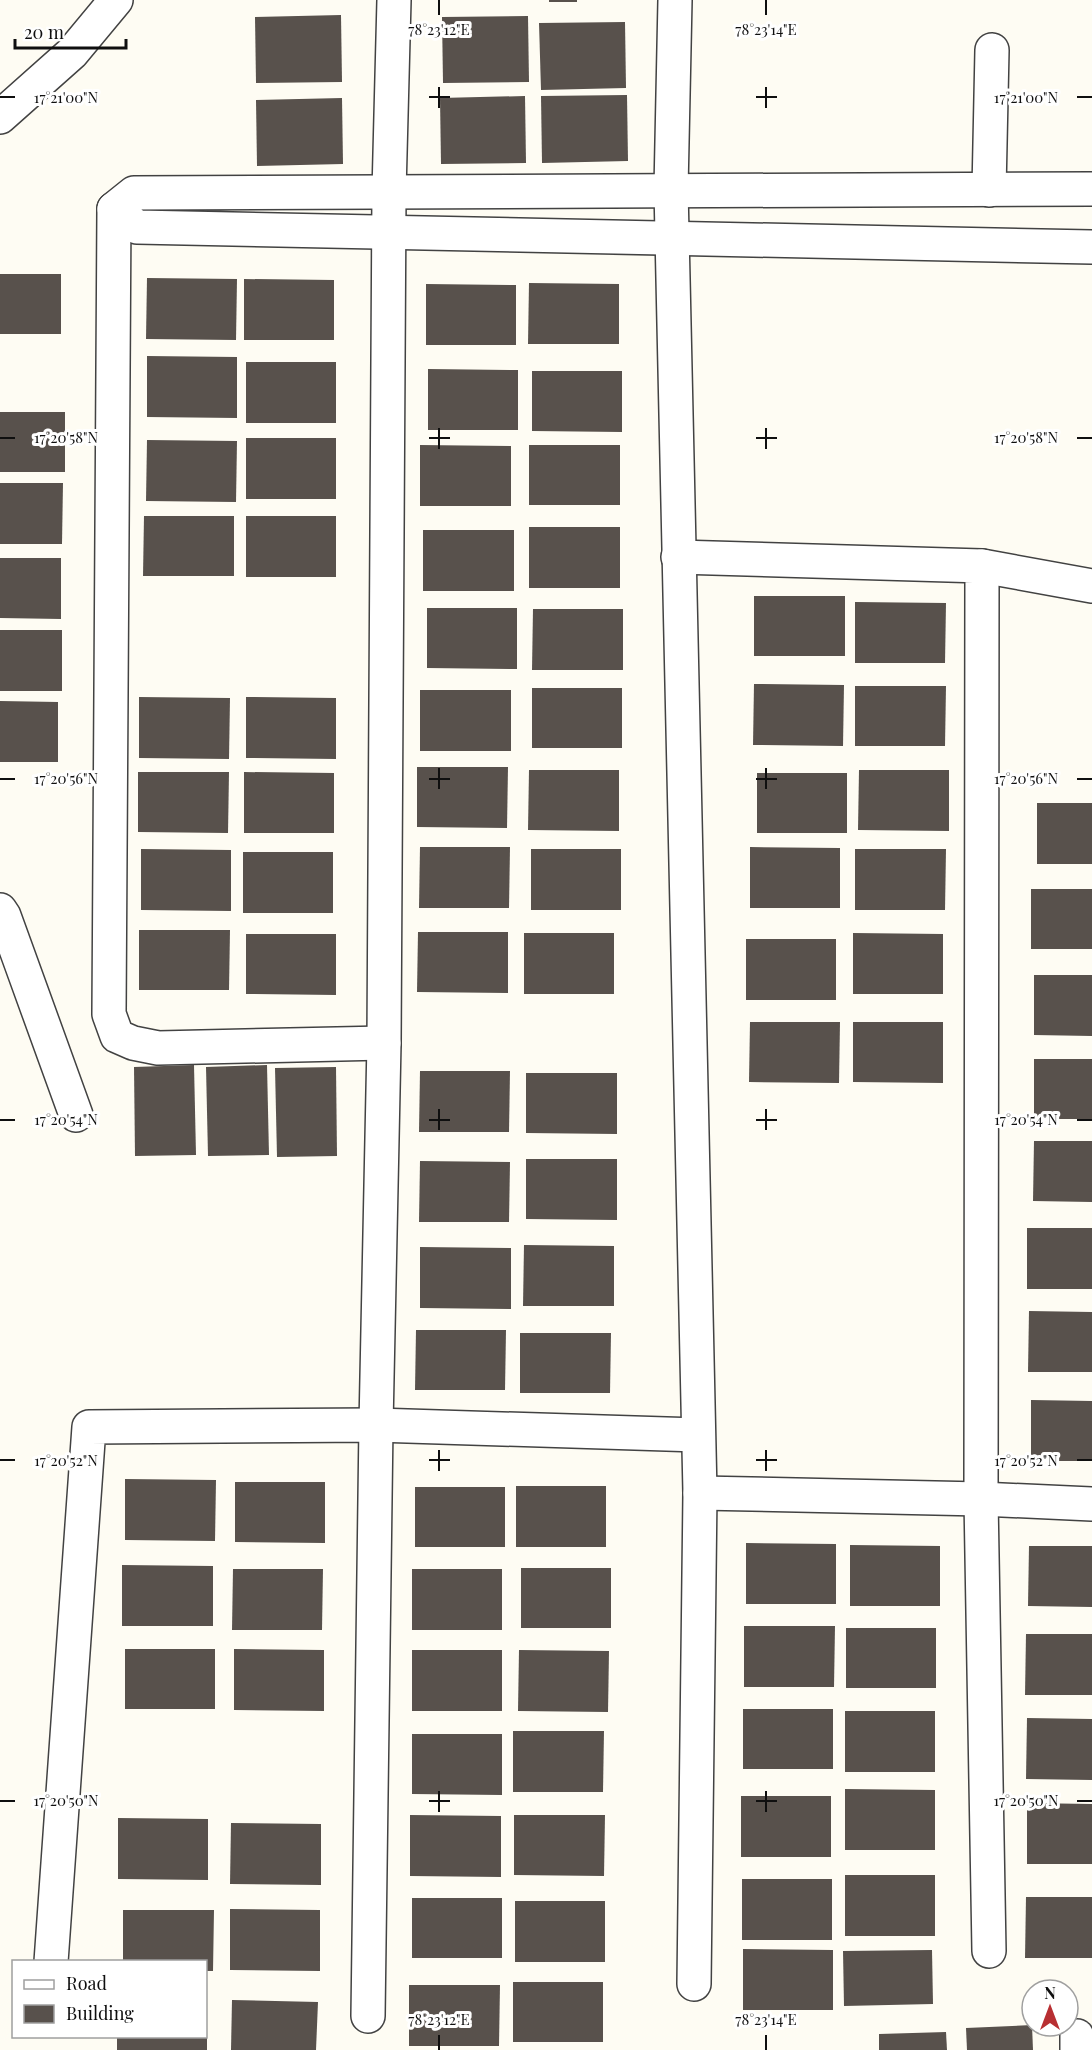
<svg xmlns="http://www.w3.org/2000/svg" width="1092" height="2050" font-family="'Playfair Display',serif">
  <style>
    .building { fill: #58514c }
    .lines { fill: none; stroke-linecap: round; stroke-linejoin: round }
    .minor-casing { stroke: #424242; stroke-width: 36 }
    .minor { stroke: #fff; stroke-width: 33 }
    .ticks { fill: none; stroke: #0f0f0f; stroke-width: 2 }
    .ticks-label { font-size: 15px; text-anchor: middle; fill: #0f0f0f; stroke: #fff; stroke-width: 6; stroke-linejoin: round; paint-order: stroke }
  </style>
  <rect width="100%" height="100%" fill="#fefcf3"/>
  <!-- building -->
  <g class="building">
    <rect x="549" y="0" width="28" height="2"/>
    <path d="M 341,15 L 342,82 L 256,83 L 255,17 Z"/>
    <path d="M 528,16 L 529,82 L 443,83 L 442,17 Z"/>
    <path d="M 625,22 L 626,88 L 541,90 L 539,23 Z"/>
    <path d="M 627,95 L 628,161 L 542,163 L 541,96 Z"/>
    <path d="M 525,96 L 526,163 L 441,164 L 440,98 Z"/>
    <path d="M 342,98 L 343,164 L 257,166 L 256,100 Z"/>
    <rect x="0" y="274" width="61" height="60"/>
    <path d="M 147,278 L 237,279 L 236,340 L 146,339 Z"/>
    <path d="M 244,279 L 334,280 L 334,340 L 244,340 Z"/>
    <path d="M 529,283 L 619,284 L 619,344 L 528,344 Z"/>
    <path d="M 426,284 L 516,285 L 516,345 L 426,345 Z"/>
    <path d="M 147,356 L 237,357 L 237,418 L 147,417 Z"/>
    <rect x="246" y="362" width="90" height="61"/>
    <path d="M 428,369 L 518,370 L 518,430 L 428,430 Z"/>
    <path d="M 532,371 L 622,371 L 622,432 L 532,431 Z"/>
    <rect x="0" y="412" width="65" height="60"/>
    <rect x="246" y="438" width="90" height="61"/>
    <path d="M 147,440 L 237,441 L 236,502 L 146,501 Z"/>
    <path d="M 420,445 L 511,446 L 511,506 L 420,506 Z"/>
    <rect x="529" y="445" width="91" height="60"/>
    <path d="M 0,483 L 63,483 L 62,544 L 0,544 Z"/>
    <path d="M 144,516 L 234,516 L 234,576 L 143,576 Z"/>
    <rect x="246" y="516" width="90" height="61"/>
    <rect x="529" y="527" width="91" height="61"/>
    <rect x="423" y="530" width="91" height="61"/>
    <path d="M 0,558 L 61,558 L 61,619 L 0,618 Z"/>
    <rect x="754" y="596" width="91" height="60"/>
    <path d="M 855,602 L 946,603 L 945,663 L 855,663 Z"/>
    <path d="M 427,608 L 517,608 L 517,669 L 427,668 Z"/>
    <path d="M 533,609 L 623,609 L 623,670 L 532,670 Z"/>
    <rect x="0" y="630" width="62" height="61"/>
    <path d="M 754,684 L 844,685 L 843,746 L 753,745 Z"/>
    <path d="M 855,686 L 946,686 L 945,746 L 855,746 Z"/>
    <rect x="532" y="688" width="90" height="60"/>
    <rect x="420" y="690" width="91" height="61"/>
    <path d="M 139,697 L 230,698 L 229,759 L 139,758 Z"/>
    <path d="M 246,697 L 336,698 L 336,759 L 246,758 Z"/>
    <path d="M 0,701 L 58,702 L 58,762 L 0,762 Z"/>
    <path d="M 417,767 L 508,767 L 507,828 L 417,827 Z"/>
    <path d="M 529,770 L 619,770 L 619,831 L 528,830 Z"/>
    <path d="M 859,770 L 949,770 L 949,831 L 858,830 Z"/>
    <path d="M 138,772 L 229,772 L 228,833 L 138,832 Z"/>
    <path d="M 244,772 L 334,773 L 334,833 L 244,833 Z"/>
    <rect x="757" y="773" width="90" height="60"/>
    <rect x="1037" y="803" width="55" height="61"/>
    <path d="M 420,847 L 510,847 L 509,908 L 419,908 Z"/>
    <path d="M 750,847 L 840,848 L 840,908 L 750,908 Z"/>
    <path d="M 141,849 L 231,850 L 231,911 L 141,910 Z"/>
    <rect x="531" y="849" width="90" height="61"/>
    <path d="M 855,849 L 946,849 L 945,910 L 855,910 Z"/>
    <rect x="243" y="852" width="90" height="61"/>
    <rect x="1031" y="889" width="61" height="60"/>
    <path d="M 139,930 L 230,930 L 229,990 L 139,990 Z"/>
    <path d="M 418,932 L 508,932 L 508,993 L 417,992 Z"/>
    <rect x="524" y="933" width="90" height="61"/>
    <path d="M 853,933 L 943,934 L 943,994 L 853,994 Z"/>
    <path d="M 246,934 L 336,934 L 336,995 L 246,994 Z"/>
    <rect x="746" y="939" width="90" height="61"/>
    <path d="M 1034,975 L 1092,975 L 1092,1036 L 1034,1035 Z"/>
    <path d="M 750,1022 L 840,1022 L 839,1083 L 749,1082 Z"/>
    <path d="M 853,1022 L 943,1022 L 943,1083 L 853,1082 Z"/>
    <rect x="1034" y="1059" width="58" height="60"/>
    <path d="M 194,1065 L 196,1155 L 135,1156 L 134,1067 Z"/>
    <path d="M 267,1065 L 269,1155 L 208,1156 L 206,1067 Z"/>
    <path d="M 336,1067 L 337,1156 L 277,1157 L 275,1068 Z"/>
    <path d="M 420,1071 L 510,1071 L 509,1132 L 419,1132 Z"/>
    <path d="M 526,1073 L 617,1073 L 617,1134 L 526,1133 Z"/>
    <path d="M 1034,1141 L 1092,1141 L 1092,1202 L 1033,1201 Z"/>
    <path d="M 526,1159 L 617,1159 L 617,1220 L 526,1219 Z"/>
    <path d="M 420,1161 L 510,1162 L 509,1222 L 419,1222 Z"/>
    <rect x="1027" y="1228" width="65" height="61"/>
    <path d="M 524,1245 L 614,1246 L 614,1306 L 523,1306 Z"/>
    <path d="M 420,1247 L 511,1248 L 511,1309 L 420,1308 Z"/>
    <path d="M 1029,1311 L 1092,1312 L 1092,1372 L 1028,1372 Z"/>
    <path d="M 416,1330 L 506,1330 L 505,1390 L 415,1390 Z"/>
    <path d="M 520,1333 L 611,1333 L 610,1393 L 520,1393 Z"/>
    <path d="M 1031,1400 L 1092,1401 L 1092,1461 L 1031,1461 Z"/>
    <path d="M 125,1479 L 216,1480 L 215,1541 L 125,1540 Z"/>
    <path d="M 235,1482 L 325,1482 L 325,1543 L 235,1542 Z"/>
    <rect x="516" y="1486" width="90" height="61"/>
    <rect x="415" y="1487" width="90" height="60"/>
    <path d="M 746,1543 L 836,1544 L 836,1604 L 746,1604 Z"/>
    <path d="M 850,1545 L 940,1546 L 940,1606 L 850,1606 Z"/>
    <path d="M 1029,1546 L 1092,1546 L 1092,1607 L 1028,1606 Z"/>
    <path d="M 122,1565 L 213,1566 L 213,1626 L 122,1626 Z"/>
    <rect x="521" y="1568" width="90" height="60"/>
    <path d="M 233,1569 L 323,1569 L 322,1630 L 232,1630 Z"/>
    <rect x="412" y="1569" width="90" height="61"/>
    <path d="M 744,1626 L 835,1626 L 834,1687 L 744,1687 Z"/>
    <rect x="846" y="1628" width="90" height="60"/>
    <path d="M 1026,1634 L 1092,1634 L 1092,1695 L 1025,1695 Z"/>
    <rect x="125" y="1649" width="90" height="60"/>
    <path d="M 234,1649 L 324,1650 L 324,1711 L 234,1710 Z"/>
    <rect x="412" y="1650" width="90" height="61"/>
    <path d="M 519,1650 L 609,1651 L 608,1712 L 518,1711 Z"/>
    <rect x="743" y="1709" width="90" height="60"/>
    <rect x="845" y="1711" width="90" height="61"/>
    <path d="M 1027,1718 L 1092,1719 L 1092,1780 L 1026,1779 Z"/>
    <path d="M 513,1731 L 604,1731 L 603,1792 L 513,1792 Z"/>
    <path d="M 412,1734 L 502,1734 L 502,1795 L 412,1794 Z"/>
    <path d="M 845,1789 L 935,1790 L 935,1850 L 845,1850 Z"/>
    <rect x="741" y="1796" width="90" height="61"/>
    <path d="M 1027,1803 L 1092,1804 L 1092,1864 L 1027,1864 Z"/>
    <path d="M 410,1815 L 501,1816 L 501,1877 L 410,1876 Z"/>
    <path d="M 514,1815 L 605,1815 L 604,1876 L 514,1875 Z"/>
    <path d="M 118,1818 L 208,1819 L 208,1880 L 118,1879 Z"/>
    <path d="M 231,1823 L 321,1824 L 321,1885 L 230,1884 Z"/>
    <rect x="845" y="1875" width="90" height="61"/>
    <rect x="742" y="1879" width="90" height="61"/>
    <path d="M 1026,1897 L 1092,1897 L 1092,1958 L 1025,1958 Z"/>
    <rect x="412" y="1898" width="90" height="60"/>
    <rect x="515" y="1901" width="90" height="61"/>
    <path d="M 230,1909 L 320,1910 L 320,1971 L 230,1970 Z"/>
    <path d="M 123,1910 L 214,1910 L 213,1971 L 206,1971 L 206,1962 L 123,1962 Z"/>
    <path d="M 743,1949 L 833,1950 L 833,2010 L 743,2010 Z"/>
    <path d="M 932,1950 L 933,2004 L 844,2006 L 843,1951 Z"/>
    <rect x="513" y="1982" width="90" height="60"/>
    <path d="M 409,1985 L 500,1985 L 499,2046 L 409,2046 Z"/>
    <path d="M 232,2000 L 318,2002 L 316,2050 L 231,2050 Z"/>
    <path d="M 1032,2025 L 1033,2050 L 967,2050 L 966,2028 Z"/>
    <path d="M 946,2032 L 947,2050 L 879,2050 L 879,2034 Z"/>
    <rect x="117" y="2036" width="90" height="14"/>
  </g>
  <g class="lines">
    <defs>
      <g id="minor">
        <path d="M 675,0 L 671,189 L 700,1493 L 694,1984"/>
        <path d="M 0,117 L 72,53 L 116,0"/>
        <path d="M 1092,189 L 134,193 L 114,209 L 137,227 L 1092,247"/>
        <path d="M 989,190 L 992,50"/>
        <path d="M 114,209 L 109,1014 L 117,1036 L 133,1043 L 158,1048 L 384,1043"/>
        <path d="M 678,557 L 982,566 L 981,1499 L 989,1951"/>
        <path d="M 982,566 L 1092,586"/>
        <path d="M 0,910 L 4,916 L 76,1115"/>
        <path d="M 700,1493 L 981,1499 L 1092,1504"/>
        <path d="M 51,1962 L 89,1427 L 376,1425 L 698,1435"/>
        <path d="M 368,2016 L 376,1425 L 384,1043 L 389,192 L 394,0"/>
        <path d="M 1077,2036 L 1077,2050"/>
      </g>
    </defs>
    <!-- minor casing -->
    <use href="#minor" class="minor-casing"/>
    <!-- minor -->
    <use href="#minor" class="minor"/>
  </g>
  <!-- ticks -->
  <path class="ticks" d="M 439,0 L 439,15M 766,0 L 766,15M 439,87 L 439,108M 766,87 L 766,108M 0,97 L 15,97M 429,97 L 450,97M 756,97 L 777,97M 1077,97 L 1092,97M 439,428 L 439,449M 766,428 L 766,449M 0,438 L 15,438M 429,438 L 450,438M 756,438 L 777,438M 1077,438 L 1092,438M 439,768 L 439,789M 766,768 L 766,789M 0,779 L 15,779M 429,779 L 450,779M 756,779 L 777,779M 1077,779 L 1092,779M 439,1109 L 439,1130M 766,1109 L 766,1130M 0,1120 L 15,1120M 429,1120 L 450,1120M 756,1120 L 777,1120M 1077,1120 L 1092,1120M 439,1450 L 439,1471M 766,1450 L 766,1471M 0,1460 L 15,1460M 429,1460 L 450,1460M 756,1460 L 777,1460M 1077,1460 L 1092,1460M 439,1791 L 439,1812M 766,1791 L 766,1812M 0,1801 L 15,1801M 429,1801 L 450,1801M 756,1801 L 777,1801M 1077,1801 L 1092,1801M 439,2035 L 439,2050M 766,2035 L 766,2050"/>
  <g class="ticks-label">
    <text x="439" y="35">78°23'12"E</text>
    <text x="766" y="35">78°23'14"E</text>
    <text x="66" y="103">17°21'00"N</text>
    <text x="1026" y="103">17°21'00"N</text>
    <text x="66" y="443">17°20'58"N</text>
    <text x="1026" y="443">17°20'58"N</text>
    <text x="66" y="784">17°20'56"N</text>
    <text x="1026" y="784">17°20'56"N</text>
    <text x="66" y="1125">17°20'54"N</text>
    <text x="1026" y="1125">17°20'54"N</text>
    <text x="66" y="1466">17°20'52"N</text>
    <text x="1026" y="1466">17°20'52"N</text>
    <text x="66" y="1806">17°20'50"N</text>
    <text x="1026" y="1806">17°20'50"N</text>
    <text x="439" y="2025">78°23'12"E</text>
    <text x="766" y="2025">78°23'14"E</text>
  </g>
  <!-- legend -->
  <rect x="12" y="1960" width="195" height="78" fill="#ffffff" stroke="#9f9f9f" stroke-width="1.5"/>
  <rect x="24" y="1980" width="30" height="9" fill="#ffffff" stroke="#9f9f9f" stroke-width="1.5"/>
  <text x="66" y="1990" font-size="18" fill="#0f0f0f">Road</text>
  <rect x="24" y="2005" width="30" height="18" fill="#58514c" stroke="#9f9f9f" stroke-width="1.5"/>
  <text x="66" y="2020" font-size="18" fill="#0f0f0f">Building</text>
  <!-- north arrow -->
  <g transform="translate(1050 2008)"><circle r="28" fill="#ffffff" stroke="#9f9f9f" stroke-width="1.5"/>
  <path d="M0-4.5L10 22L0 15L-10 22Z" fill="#b82f32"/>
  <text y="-9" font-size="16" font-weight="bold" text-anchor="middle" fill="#0f0f0f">N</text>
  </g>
  <!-- scale -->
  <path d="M15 39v9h111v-9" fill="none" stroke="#0f0f0f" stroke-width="3"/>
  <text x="24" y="39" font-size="18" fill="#0f0f0f" stroke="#ffffff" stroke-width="4.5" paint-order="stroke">20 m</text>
</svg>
